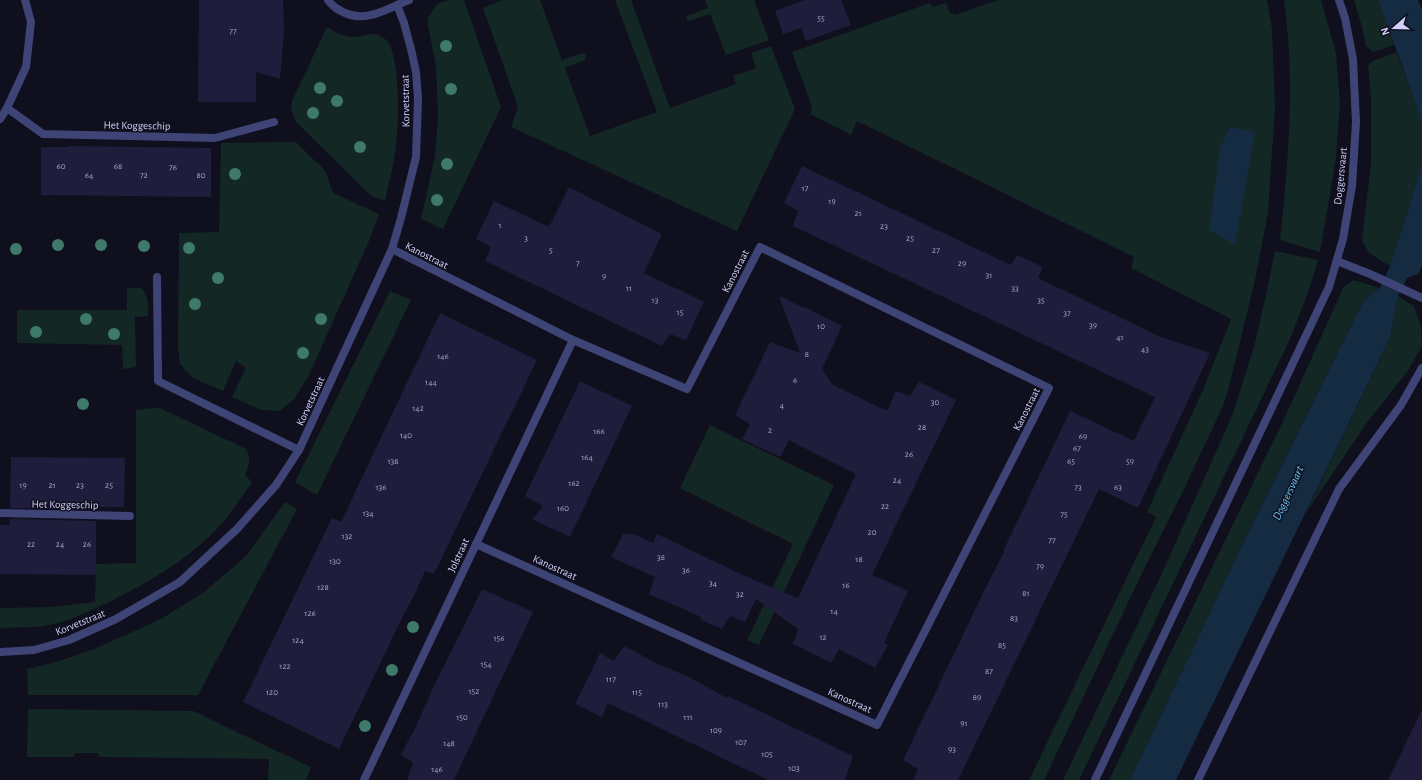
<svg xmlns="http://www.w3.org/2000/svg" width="1422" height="780" font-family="'Alegreya Sans',sans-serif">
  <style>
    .green { fill: #132724 }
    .water { fill: #152b42 }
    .building { fill: #201d3c }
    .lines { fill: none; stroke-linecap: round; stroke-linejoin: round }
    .service { stroke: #3f4477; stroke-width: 8 }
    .pedestrian { stroke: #3f4477; stroke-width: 8 }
    .minor { stroke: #3f4477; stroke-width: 8 }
    .tertiary { stroke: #3f4477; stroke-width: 8 }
    .tree { fill: #3f796a }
    .labels { text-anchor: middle; stroke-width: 3; stroke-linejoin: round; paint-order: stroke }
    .number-label { font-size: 9px; fill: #a5a4ca }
    .street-label { font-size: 11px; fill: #d1d1f9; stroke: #0f0f1e }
    .water-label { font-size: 12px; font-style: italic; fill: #6bc0ed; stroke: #0f0f1e }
  </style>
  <rect width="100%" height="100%" fill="#0f0f1e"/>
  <!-- green -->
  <g class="green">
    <path d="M 448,0 L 464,0 L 501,107 L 443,229 L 421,219 L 435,156 L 438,117 L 436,67 L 428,25 L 428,18 L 437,4 Z"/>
    <path d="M 503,0 L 540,0 L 562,60 L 582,53 L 585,54 L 586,57 L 585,60 L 565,68 L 590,136 L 657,112 L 615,0 L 631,0 L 670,108 L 736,84 L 733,76 L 756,68 L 751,53 L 771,46 L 795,109 L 737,231 L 511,127 L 518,107 L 483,8 Z"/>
    <path d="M 705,0 L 754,0 L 769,40 L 726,55 L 710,14 L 689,21 L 687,20 L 686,18 L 687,16 L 708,8 Z"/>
    <path d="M 998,0 L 1267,0 L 1272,29 L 1275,108 L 1268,212 L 1255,280 L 1229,387 L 1223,406 L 1184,489 L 1143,571 L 1044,780 L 1029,780 L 1156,517 L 1147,512 L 1202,392 L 1231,319 L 1131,268 L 1134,257 L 857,121 L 851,135 L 810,114 L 812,107 L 792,52 L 930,3 L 932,7 L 946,3 L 950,13 L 955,15 Z"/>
    <path d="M 1284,0 L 1321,0 L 1336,53 L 1340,102 L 1336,159 L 1320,252 L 1280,240 C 1289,161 1295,79 1284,0 Z"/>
    <path d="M 1354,0 L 1378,0 L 1394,45 L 1373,52 L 1366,46 L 1362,27 Z"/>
    <path d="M 327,27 C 335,32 346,38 356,37 C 367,36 373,30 385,39 C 402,53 399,131 395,153 C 393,169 388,185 385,201 L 374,197 L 368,193 L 296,122 L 291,110 L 292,101 Z"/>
    <path d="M 1396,52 L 1417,107 L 1422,125 L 1422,165 L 1390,266 L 1368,252 L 1362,240 L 1371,164 L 1371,96 L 1368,67 L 1370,63 L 1373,61 Z"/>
    <path d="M 296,142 L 314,160 L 320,165 L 326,173 L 333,193 L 379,214 L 369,241 L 309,375 L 294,399 L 280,411 L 261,410 L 232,397 L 246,368 L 236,361 L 223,391 L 193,378 L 180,364 L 178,348 L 179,233 L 219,232 L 221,143 Z"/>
    <path d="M 1275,251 L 1318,260 L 1308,293 L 1290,339 L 1079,780 L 1063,780 L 1163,571 L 1232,416 L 1254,347 L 1268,286 Z"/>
    <path d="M 1354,280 L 1380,288 L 1364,300 L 1244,541 L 1130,780 L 1109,780 L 1285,417 L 1344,286 Z"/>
    <path d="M 127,288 L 141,288 C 149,296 148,305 148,316 L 135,317 L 136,367 L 123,369 L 122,345 L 17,343 L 17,310 L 127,310 Z"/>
    <path d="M 390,291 L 411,300 L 317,495 L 295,482 Z"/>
    <path d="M 1398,296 L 1414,306 L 1421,326 L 1422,346 L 1407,372 L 1368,421 L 1306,513 L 1390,338 Z"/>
    <path d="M 152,408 L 160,408 L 246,449 C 251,460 250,463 245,475 L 252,482 C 239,501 226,521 209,537 C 181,563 147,583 113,600 C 97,608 72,620 54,624 C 37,628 18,627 0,628 L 0,608 L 52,607 L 95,602 L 96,564 L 136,563 L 136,410 Z"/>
    <path d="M 710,425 L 834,485 L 759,645 L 747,640 L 793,544 L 680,488 Z"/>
    <path d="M 285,502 L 297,509 L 198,695 L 28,695 L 27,669 L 56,662 L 94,649 L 159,620 L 203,593 L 246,556 Z"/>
    <path d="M 28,709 L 193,711 L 311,767 L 306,780 L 268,780 L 269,759 L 99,757 L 98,753 L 74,753 L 74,757 L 27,757 Z"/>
  </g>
  <!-- water -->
  <g class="water">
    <path d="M 1378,0 L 1418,0 L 1422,10 L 1422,125 L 1417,107 Z"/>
    <path d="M 1230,127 L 1255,132 L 1235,245 L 1209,230 L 1220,148 Z"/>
    <path d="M 1422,165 L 1422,266 L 1418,274 L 1407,278 L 1398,296 L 1390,338 L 1176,780 L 1130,780 L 1244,541 L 1364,300 L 1380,288 L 1390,266 Z"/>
  </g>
  <!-- building -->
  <g class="building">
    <path d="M 199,0 L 283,0 L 284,33 L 280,79 L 256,72 L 256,102 L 198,102 Z"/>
    <path d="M 805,0 L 841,0 L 851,25 L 806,41 L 801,28 L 783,34 L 775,11 Z"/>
    <path d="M 69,146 L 211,148 L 211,197 L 41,195 L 41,147 L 69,147 Z"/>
    <path d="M 802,166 L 1011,265 L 1017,255 L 1043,267 L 1038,278 L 1161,337 L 1210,353 L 1138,508 L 1099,489 L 958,780 L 913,780 L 918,769 L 903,760 L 983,593 L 1004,552 L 1003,551 L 1008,541 L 1070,411 L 1134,441 L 1155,397 L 793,226 L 798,211 L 784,203 Z"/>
    <path d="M 569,187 L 662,234 L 644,273 L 704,302 L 686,340 L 670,334 L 662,346 L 485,261 L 491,247 L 476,239 L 494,201 L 549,227 Z"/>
    <path d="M 779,296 L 804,308 L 805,307 L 842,326 L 822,369 L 833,385 L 887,411 L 896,391 L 910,396 L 919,382 L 956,400 L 872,575 L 908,591 L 884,643 L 888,645 L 875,668 L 839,649 L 831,663 L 793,644 L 798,629 L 756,599 L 745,622 L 730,616 L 722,629 L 700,619 L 701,617 L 649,594 L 655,577 L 611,557 L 623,534 L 633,534 L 653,543 L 657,534 L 747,577 L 798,598 L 856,474 L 789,440 L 780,457 L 742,439 L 750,424 L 735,415 L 770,342 L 800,353 Z"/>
    <path d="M 440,313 L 537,360 L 434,574 L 425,571 L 414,596 L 405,612 L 339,749 L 243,702 L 332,518 L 341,522 Z"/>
    <path d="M 580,381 L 632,406 L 570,537 L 532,519 L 543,506 L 525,496 Z"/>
    <path d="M 11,457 L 125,458 L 124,507 L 97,507 L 97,510 L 10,508 Z"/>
    <path d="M 10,519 L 96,521 L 96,575 L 0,574 L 0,525 L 10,525 Z"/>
    <path d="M 482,589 L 533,612 L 454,780 L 407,780 L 413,763 L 401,755 L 411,735 L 412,735 L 434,686 Z"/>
    <path d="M 624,646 L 660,665 L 687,676 L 727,698 L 728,696 L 853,756 L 845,780 L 768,780 L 608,703 L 602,717 L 575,704 L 600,653 L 614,661 Z"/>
    <path d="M 1422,710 L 1422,780 L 1388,780 Z"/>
  </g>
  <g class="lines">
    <!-- service -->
    <g class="service">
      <path d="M 1337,261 L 1370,274 L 1422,298"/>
      <path d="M 1198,780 L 1339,489 L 1401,405 L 1422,368"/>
    </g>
    <!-- pedestrian -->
    <g class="pedestrian">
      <path d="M 25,0 L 31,22 L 26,67 L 7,108 L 43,134 L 215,138 L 274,122"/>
      <path d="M 0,119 L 7,108"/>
      <path d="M 0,513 L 130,516"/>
    </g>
    <!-- minor -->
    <g class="minor">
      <path d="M 328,0 C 333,7 337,9 345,13 C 367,23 388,8 409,0"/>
      <path d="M 392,249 L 573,340 L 687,389 L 760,247 L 1049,388 L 877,725 L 476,544"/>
      <path d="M 157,277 L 158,381 L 299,450"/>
      <path d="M 0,652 L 34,650 L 69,640 L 116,619 L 180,582 L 237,529 L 276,485 L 299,450 L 392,249 L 401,218 L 416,157 L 418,99 L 416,72 L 411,49 L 404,23 L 397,5"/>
      <path d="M 364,780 L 573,340"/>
    </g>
    <!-- tertiary -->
    <path class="tertiary" d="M 1095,780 L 1329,287 L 1343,239 L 1352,186 L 1356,122 L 1353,59 L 1345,18 L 1339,0"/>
  </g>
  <!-- trees -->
  <g class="tree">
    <circle cx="446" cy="46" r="6"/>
    <circle cx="320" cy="88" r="6"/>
    <circle cx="451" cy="89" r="6"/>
    <circle cx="337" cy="101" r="6"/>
    <circle cx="313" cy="113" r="6"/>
    <circle cx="360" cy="147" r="6"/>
    <circle cx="447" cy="164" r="6"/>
    <circle cx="235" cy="174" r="6"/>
    <circle cx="437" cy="200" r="6"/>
    <circle cx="58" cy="245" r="6"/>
    <circle cx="101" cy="245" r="6"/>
    <circle cx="144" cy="246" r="6"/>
    <circle cx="189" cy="248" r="6"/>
    <circle cx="16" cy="249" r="6"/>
    <circle cx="218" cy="278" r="6"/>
    <circle cx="195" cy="304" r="6"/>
    <circle cx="86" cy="319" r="6"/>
    <circle cx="321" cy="319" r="6"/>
    <circle cx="36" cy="332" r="6"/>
    <circle cx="114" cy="334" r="6"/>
    <circle cx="303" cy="353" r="6"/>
    <circle cx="83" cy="404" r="6"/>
    <circle cx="413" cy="627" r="6"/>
    <circle cx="392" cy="670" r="6"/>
    <circle cx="365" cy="726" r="6"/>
  </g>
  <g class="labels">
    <!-- number labels -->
    <g class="number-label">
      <text x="821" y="21">55</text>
      <text x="233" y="34">77</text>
      <text x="61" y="169">60</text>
      <text x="118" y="169">68</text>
      <text x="173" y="170">76</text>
      <text x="89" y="178">64</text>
      <text x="144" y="178">72</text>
      <text x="201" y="178">80</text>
      <text x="805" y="191">17</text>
      <text x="832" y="204">19</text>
      <text x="858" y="216">21</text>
      <text x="500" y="228">1</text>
      <text x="884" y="229">23</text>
      <text x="526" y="241">3</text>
      <text x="910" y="241">25</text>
      <text x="551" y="253">5</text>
      <text x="936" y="253">27</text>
      <text x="578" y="266">7</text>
      <text x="962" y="266">29</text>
      <text x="989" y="278">31</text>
      <text x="604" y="279">9</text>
      <text x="629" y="291">11</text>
      <text x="1015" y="291">33</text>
      <text x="655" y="303">13</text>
      <text x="1041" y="303">35</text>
      <text x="680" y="315">15</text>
      <text x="1067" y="316">37</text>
      <text x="1093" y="328">39</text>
      <text x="821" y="329">10</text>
      <text x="1120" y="340">41</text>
      <text x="1145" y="352">43</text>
      <text x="807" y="357">8</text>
      <text x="443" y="359">146</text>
      <text x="795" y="383">6</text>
      <text x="431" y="385">144</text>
      <text x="935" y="405">30</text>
      <text x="782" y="408">4</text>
      <text x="418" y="411">142</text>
      <text x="922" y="430">28</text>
      <text x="770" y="433">2</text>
      <text x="599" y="434">166</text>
      <text x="406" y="438">140</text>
      <text x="1083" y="439">69</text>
      <text x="1077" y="451">67</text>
      <text x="909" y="457">26</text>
      <text x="587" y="460">164</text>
      <text x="393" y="464">138</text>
      <text x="1071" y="464">65</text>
      <text x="1130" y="464">59</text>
      <text x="897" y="483">24</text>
      <text x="574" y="486">162</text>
      <text x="23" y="488">19</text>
      <text x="52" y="488">21</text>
      <text x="80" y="488">23</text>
      <text x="109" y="488">25</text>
      <text x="381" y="490">136</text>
      <text x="1078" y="490">73</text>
      <text x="1118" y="490">63</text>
      <text x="885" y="509">22</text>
      <text x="563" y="511">160</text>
      <text x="368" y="516">134</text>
      <text x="1064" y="517">75</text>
      <text x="872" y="535">20</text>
      <text x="347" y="539">132</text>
      <text x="1052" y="543">77</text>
      <text x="31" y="547">22</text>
      <text x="60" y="547">24</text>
      <text x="87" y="547">26</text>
      <text x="661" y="560">38</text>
      <text x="859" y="562">18</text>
      <text x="335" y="564">130</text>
      <text x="1040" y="569">79</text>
      <text x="686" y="573">36</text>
      <text x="713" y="586">34</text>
      <text x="846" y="588">16</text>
      <text x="323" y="590">128</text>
      <text x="1026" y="596">81</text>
      <text x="740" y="597">32</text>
      <text x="834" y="614">14</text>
      <text x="310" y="616">126</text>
      <text x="1014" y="621">83</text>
      <text x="823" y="640">12</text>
      <text x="499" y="641">156</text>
      <text x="298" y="643">124</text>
      <text x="1002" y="648">85</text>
      <text x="486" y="667">154</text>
      <text x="285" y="669">122</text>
      <text x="989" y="674">87</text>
      <text x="611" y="682">117</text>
      <text x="474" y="694">152</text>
      <text x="272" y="695">120</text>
      <text x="637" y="695">115</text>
      <text x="977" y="700">89</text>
      <text x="663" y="707">113</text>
      <text x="462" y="720">150</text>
      <text x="688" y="720">111</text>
      <text x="964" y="726">91</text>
      <text x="716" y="733">109</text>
      <text x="741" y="745">107</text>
      <text x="449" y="746">148</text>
      <text x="952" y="752">93</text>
      <text x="767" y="757">105</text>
      <text x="794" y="771">103</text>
      <text x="437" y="772">146</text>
    </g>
    <!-- street labels -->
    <g class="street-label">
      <text transform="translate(405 101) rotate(-91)" y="4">Korvetstraat</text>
      <text transform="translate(137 125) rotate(1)" y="4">Het Koggeschip</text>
      <text transform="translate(1340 176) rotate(-84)" y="4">Doggersvaart</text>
      <text transform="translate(427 255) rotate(27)" y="4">Kanostraat</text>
      <text transform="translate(735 271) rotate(-63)" y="4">Kanostraat</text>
      <text transform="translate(310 401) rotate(-65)" y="4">Korvetstraat</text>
      <text transform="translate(1026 409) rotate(-63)" y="4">Kanostraat</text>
      <text transform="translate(65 504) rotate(1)" y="4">Het Koggeschip</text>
      <text transform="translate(458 555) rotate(-65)" y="4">Jolstraat</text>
      <text transform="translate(555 567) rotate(24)" y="4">Kanostraat</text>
      <text transform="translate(80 622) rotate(-22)" y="4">Korvetstraat</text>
      <text transform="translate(850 700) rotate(24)" y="4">Kanostraat</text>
    </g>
    <!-- water labels -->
    <g class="water-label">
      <text transform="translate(1288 493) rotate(-65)" y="4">Doggersvaart</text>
    </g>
  </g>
  <!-- north arrow -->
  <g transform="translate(1394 28) rotate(250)" stroke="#0f0f1e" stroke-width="3" paint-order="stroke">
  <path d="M0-3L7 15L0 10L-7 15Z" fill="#d1d1f9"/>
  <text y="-6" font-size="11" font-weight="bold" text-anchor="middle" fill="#d1d1f9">N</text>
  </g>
</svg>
